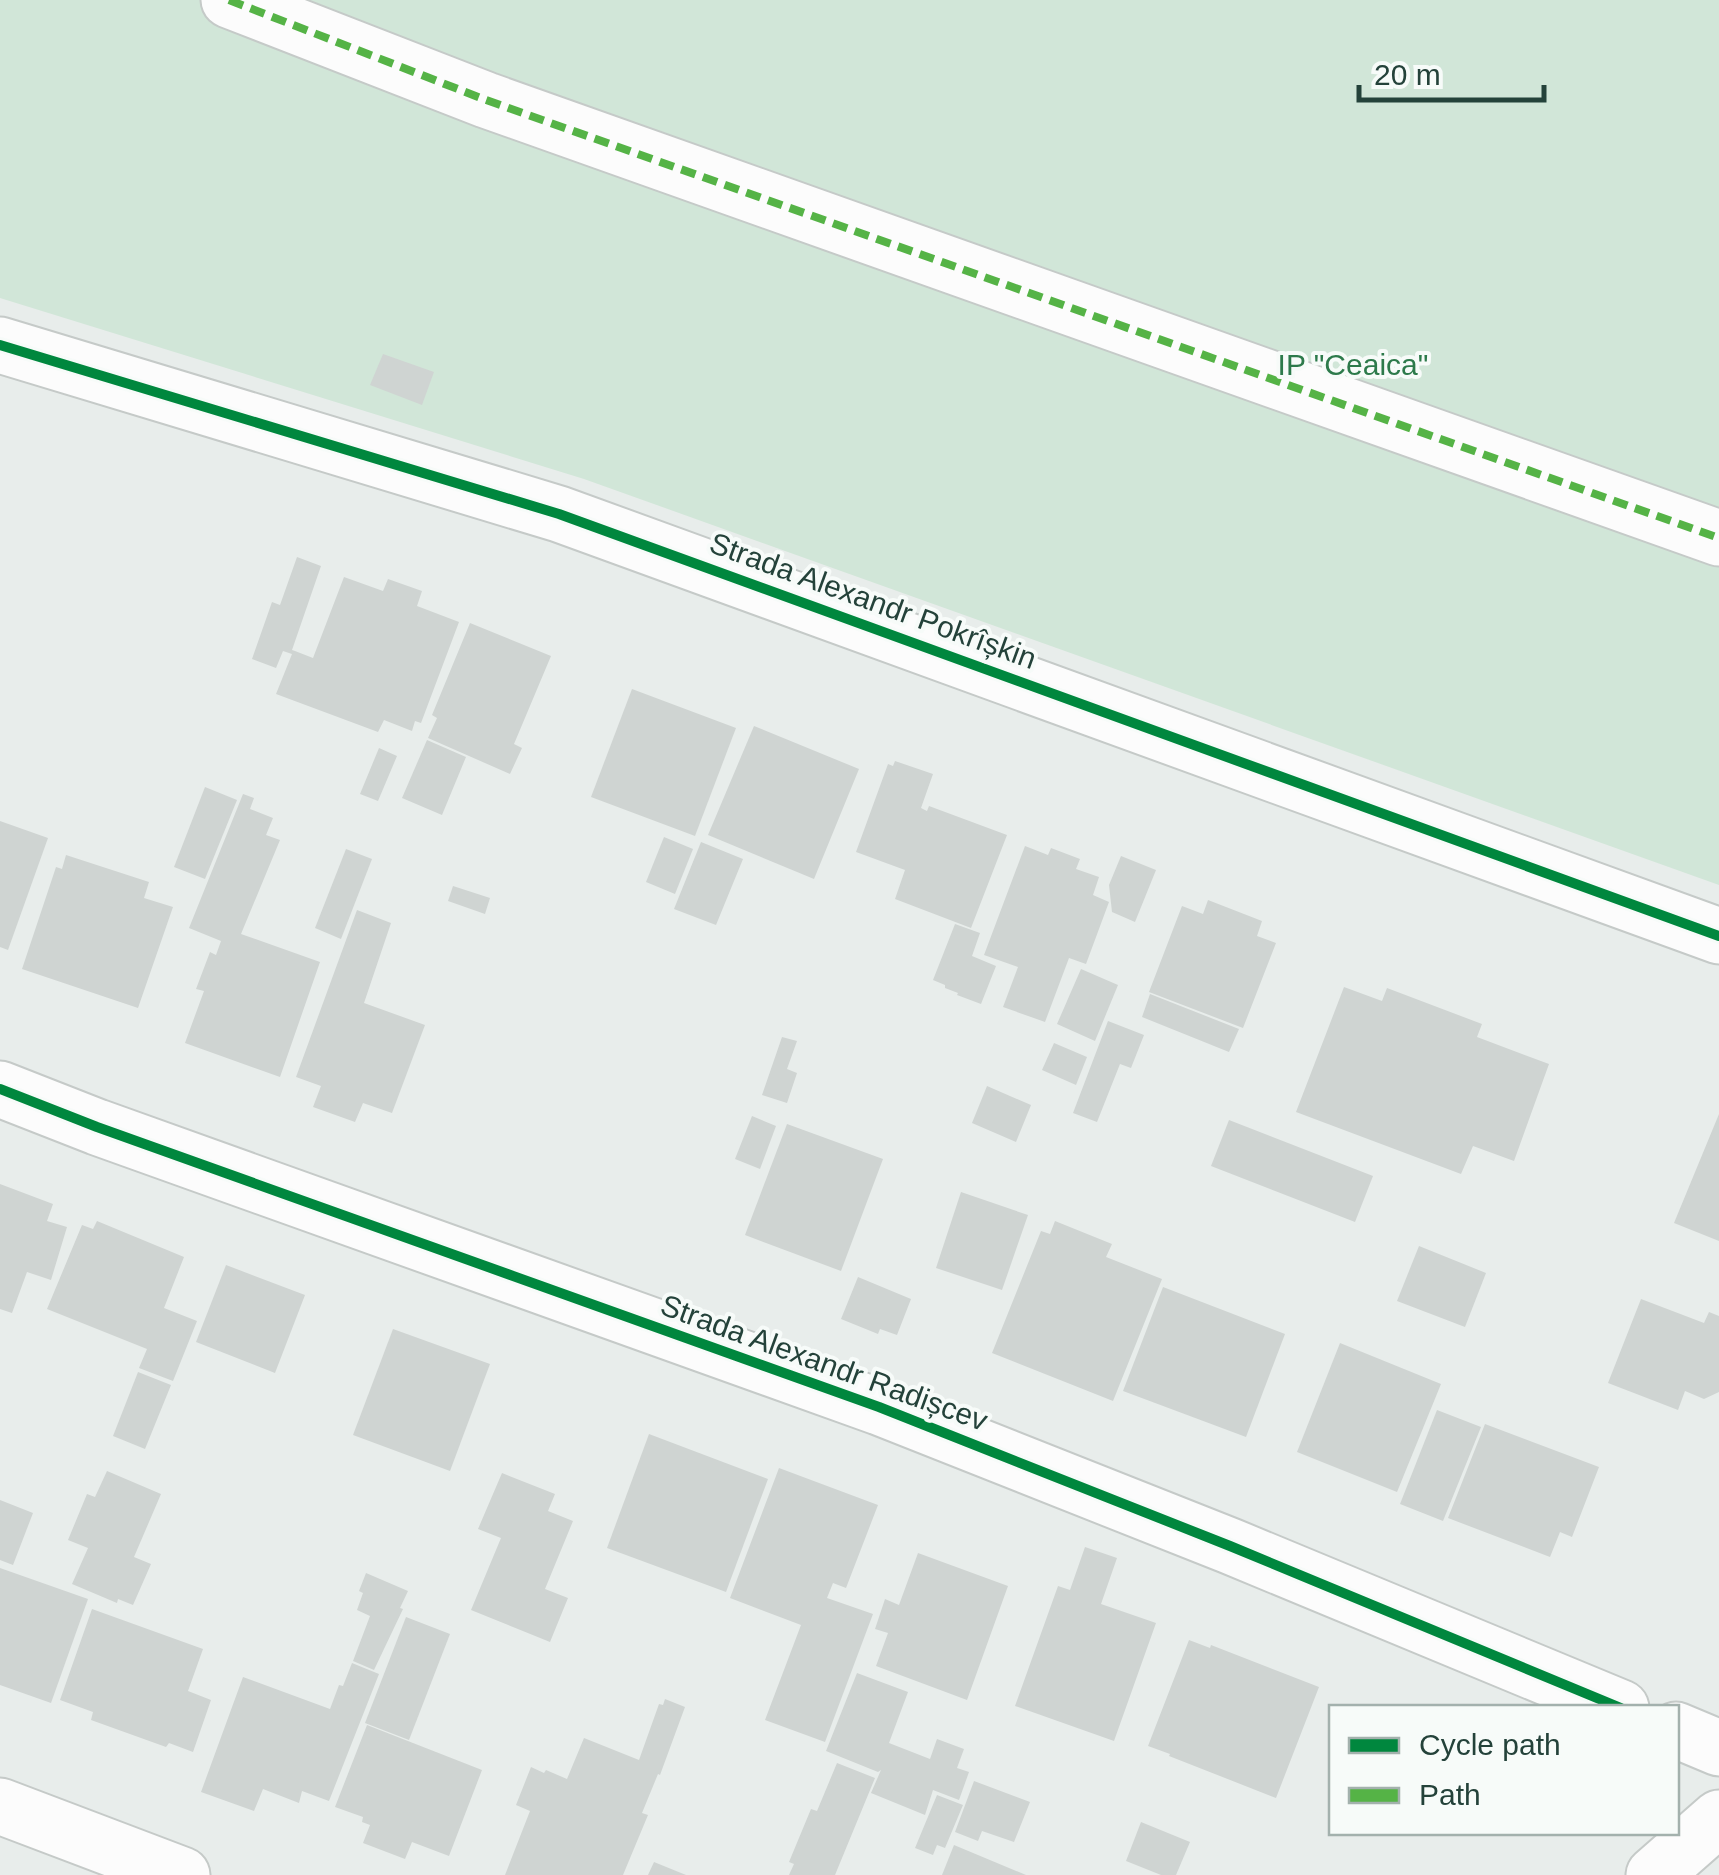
<svg xmlns="http://www.w3.org/2000/svg" width="1719" height="1875" font-family="Helvetica,sans-serif">
  <style>
    .green { fill: #d1e6d8 }
    .building { fill: #cfd4d2 }
    .lines { fill: none; stroke-linecap: round; stroke-linejoin: round }
    .minor-casing { stroke: #c5cac8; stroke-width: 59 }
    .tertiary-casing { stroke: #c5cac8; stroke-width: 59 }
    .minor { stroke: #fcfcfc; stroke-width: 55 }
    .tertiary { stroke: #fcfcfc; stroke-width: 55 }
    .quiet { stroke: #55b346; stroke-width: 8; stroke-dasharray: 15 8; stroke-linecap: butt }
    .cycleway-casing { stroke: #f7fbf9; stroke-width: 16 }
    .cycleway { stroke: #00873e; stroke-width: 10 }
    .labels { text-anchor: middle; stroke-width: 8; stroke-linejoin: round; paint-order: stroke }
    .park-label { font-size: 30px; fill: #2d7a4b; stroke: #f7fbf9 }
    .street-label { font-size: 30px; fill: #24423a; stroke: #f7fbf9 }
  </style>
  <rect width="100%" height="100%" fill="#e8edeb"/>
  <!-- green -->
  <path class="green" d="M 0,0 L 1719,0 L 1719,885 L 584,479 L 0,298 Z"/>
  <!-- building -->
  <g class="building">
    <path d="M 383,354 L 434,372 L 422,405 L 370,385 Z"/>
    <path d="M 297,557 L 321,566 L 292,650 L 295,651 L 313,658 L 344,577 L 383,591 L 388,579 L 422,591 L 417,606 L 459,622 L 421,723 L 415,721 L 412,731 L 384,720 L 378,732 L 276,694 L 292,654 L 283,651 L 276,668 L 252,659 L 272,602 L 280,605 Z"/>
    <path d="M 470,623 L 551,656 L 514,744 L 522,748 L 510,774 L 428,738 L 437,718 L 432,715 Z"/>
    <path d="M 632,689 L 736,728 L 695,836 L 591,797 Z"/>
    <path d="M 754,726 L 859,769 L 814,879 L 708,835 Z"/>
    <path d="M 427,740 L 466,757 L 442,815 L 402,798 Z"/>
    <path d="M 379,748 L 397,756 L 378,801 L 360,794 Z"/>
    <path d="M 895,761 L 933,774 L 921,808 L 927,811 L 929,806 L 1007,835 L 971,928 L 895,899 L 905,870 L 856,852 L 888,764 L 893,766 Z"/>
    <path d="M 205,787 L 237,800 L 205,879 L 174,867 Z"/>
    <path d="M 243,794 L 254,798 L 250,809 L 273,818 L 266,835 L 280,840 L 241,934 L 320,962 L 280,1077 L 185,1043 L 204,991 L 196,989 L 210,952 L 216,955 L 221,941 L 189,928 Z"/>
    <path d="M 0,821 L 48,838 L 8,950 L 0,947 Z"/>
    <path d="M 664,837 L 693,849 L 675,894 L 646,882 Z"/>
    <path d="M 701,842 L 743,859 L 716,925 L 674,909 Z"/>
    <path d="M 1025,846 L 1048,855 L 1051,848 L 1080,859 L 1076,869 L 1099,877 L 1093,895 L 1109,902 L 1086,964 L 1069,958 L 1045,1022 L 1003,1007 L 1018,967 L 984,955 Z"/>
    <path d="M 346,849 L 372,859 L 341,939 L 315,928 Z"/>
    <path d="M 66,855 L 149,882 L 144,898 L 173,907 L 138,1008 L 22,969 L 56,867 L 62,869 Z"/>
    <path d="M 1121,856 L 1156,870 L 1135,922 L 1112,912 L 1109,885 Z"/>
    <path d="M 453,886 L 490,898 L 485,914 L 448,901 Z"/>
    <path d="M 1208,900 L 1262,921 L 1257,936 L 1276,943 L 1243,1028 L 1149,992 L 1182,906 L 1203,914 Z"/>
    <path d="M 357,910 L 391,923 L 364,1003 L 425,1025 L 392,1113 L 363,1103 L 355,1122 L 313,1107 L 321,1086 L 296,1077 Z"/>
    <path d="M 955,924 L 980,933 L 972,956 L 996,966 L 981,1004 L 957,995 L 958,993 L 945,988 L 945,985 L 933,980 Z"/>
    <path d="M 1081,969 L 1118,985 L 1095,1041 L 1057,1024 Z"/>
    <path d="M 1344,987 L 1382,1001 L 1387,988 L 1482,1024 L 1477,1037 L 1549,1064 L 1514,1161 L 1473,1146 L 1461,1174 L 1296,1112 Z"/>
    <path d="M 1150,994 L 1239,1029 L 1229,1052 L 1142,1017 Z"/>
    <path d="M 1108,1021 L 1144,1035 L 1131,1068 L 1120,1064 L 1097,1122 L 1073,1113 Z"/>
    <path d="M 782,1037 L 797,1041 L 787,1069 L 797,1073 L 787,1103 L 762,1095 Z"/>
    <path d="M 1054,1043 L 1087,1057 L 1076,1085 L 1042,1070 Z"/>
    <path d="M 987,1086 L 1031,1105 L 1016,1142 L 972,1123 Z"/>
    <path d="M 1719,1114 L 1719,1241 L 1674,1223 Z"/>
    <path d="M 752,1116 L 776,1126 L 760,1169 L 735,1159 Z"/>
    <path d="M 1229,1120 L 1373,1176 L 1355,1222 L 1211,1166 Z"/>
    <path d="M 787,1124 L 883,1159 L 841,1271 L 745,1235 Z"/>
    <path d="M 0,1184 L 53,1204 L 47,1221 L 67,1227 L 51,1280 L 27,1272 L 12,1313 L 0,1309 Z"/>
    <path d="M 961,1192 L 1028,1215 L 1002,1290 L 936,1268 Z"/>
    <path d="M 97,1221 L 184,1257 L 164,1308 L 197,1321 L 173,1381 L 139,1368 L 147,1349 L 47,1309 L 82,1225 L 93,1229 Z"/>
    <path d="M 1055,1221 L 1112,1244 L 1106,1257 L 1162,1279 L 1113,1401 L 992,1353 L 1041,1231 L 1050,1234 Z"/>
    <path d="M 1419,1246 L 1486,1273 L 1465,1327 L 1397,1301 Z"/>
    <path d="M 226,1265 L 305,1295 L 275,1373 L 196,1342 Z"/>
    <path d="M 858,1277 L 911,1299 L 897,1335 L 880,1329 L 878,1334 L 841,1319 Z"/>
    <path d="M 1163,1287 L 1285,1334 L 1246,1437 L 1123,1391 Z"/>
    <path d="M 1641,1299 L 1704,1323 L 1709,1312 L 1719,1316 L 1719,1392 L 1704,1399 L 1685,1391 L 1678,1410 L 1608,1383 Z"/>
    <path d="M 393,1329 L 490,1364 L 450,1471 L 353,1435 Z"/>
    <path d="M 1340,1343 L 1441,1384 L 1397,1492 L 1297,1452 Z"/>
    <path d="M 138,1372 L 171,1385 L 145,1449 L 113,1436 Z"/>
    <path d="M 1437,1410 L 1481,1427 L 1443,1521 L 1400,1504 Z"/>
    <path d="M 1485,1424 L 1599,1467 L 1572,1537 L 1560,1532 L 1550,1557 L 1448,1518 Z"/>
    <path d="M 649,1434 L 768,1479 L 726,1592 L 607,1548 Z"/>
    <path d="M 779,1468 L 878,1505 L 846,1588 L 833,1583 L 827,1598 L 873,1614 L 825,1742 L 765,1720 L 801,1625 L 730,1598 Z"/>
    <path d="M 107,1471 L 161,1494 L 134,1557 L 151,1564 L 133,1605 L 118,1599 L 117,1603 L 72,1584 L 88,1548 L 68,1540 L 87,1494 L 95,1497 Z"/>
    <path d="M 502,1473 L 555,1494 L 548,1511 L 573,1521 L 545,1589 L 568,1598 L 550,1642 L 471,1610 L 501,1538 L 478,1529 Z"/>
    <path d="M 0,1500 L 33,1513 L 13,1565 L 0,1560 Z"/>
    <path d="M 1085,1547 L 1117,1558 L 1101,1604 L 1156,1623 L 1114,1741 L 1015,1706 L 1058,1586 L 1070,1590 Z"/>
    <path d="M 918,1553 L 1008,1586 L 967,1700 L 876,1666 L 888,1633 L 875,1629 L 885,1599 L 899,1605 Z"/>
    <path d="M 0,1568 L 88,1599 L 51,1703 L 0,1685 Z"/>
    <path d="M 366,1573 L 408,1591 L 400,1608 L 403,1609 L 374,1670 L 353,1661 L 370,1616 L 357,1610 L 363,1593 L 359,1591 Z"/>
    <path d="M 92,1609 L 203,1649 L 188,1691 L 211,1700 L 193,1752 L 169,1743 L 166,1747 L 91,1720 L 93,1712 L 60,1700 Z"/>
    <path d="M 406,1617 L 450,1634 L 409,1740 L 365,1723 Z"/>
    <path d="M 1189,1640 L 1210,1648 L 1211,1645 L 1319,1687 L 1276,1798 L 1169,1756 L 1170,1754 L 1148,1746 Z"/>
    <path d="M 352,1663 L 379,1674 L 329,1801 L 302,1791 L 299,1803 L 263,1789 L 254,1811 L 201,1792 L 243,1677 L 330,1709 L 339,1685 L 343,1686 Z"/>
    <path d="M 857,1673 L 908,1692 L 889,1743 L 930,1759 L 937,1739 L 964,1749 L 957,1768 L 969,1772 L 959,1800 L 933,1790 L 925,1815 L 871,1793 L 881,1770 L 878,1772 L 826,1751 Z"/>
    <path d="M 665,1699 L 685,1707 L 660,1775 L 658,1774 L 642,1813 L 648,1815 L 623,1875 L 505,1875 L 530,1811 L 516,1805 L 531,1767 L 544,1773 L 546,1770 L 567,1779 L 584,1738 L 639,1760 L 659,1704 L 663,1705 Z"/>
    <path d="M 367,1725 L 482,1770 L 449,1856 L 412,1842 L 405,1859 L 363,1843 L 370,1825 L 362,1822 L 363,1817 L 335,1807 Z"/>
    <path d="M 837,1763 L 875,1778 L 835,1875 L 789,1875 L 794,1864 L 789,1862 L 811,1809 L 817,1811 Z"/>
    <path d="M 974,1781 L 1030,1802 L 1014,1842 L 982,1831 L 978,1841 L 955,1832 Z"/>
    <path d="M 937,1795 L 963,1805 L 945,1848 L 937,1845 L 933,1855 L 915,1848 Z"/>
    <path d="M 1141,1822 L 1190,1842 L 1176,1875 L 1161,1875 L 1126,1861 Z"/>
    <path d="M 954,1845 L 1026,1875 L 942,1875 Z"/>
    <path d="M 654,1862 L 686,1875 L 648,1875 Z"/>
  </g>
  <g class="lines">
    <defs>
      <g id="minor">
        <path d="M 229,0 L 486,100 L 1719,538"/>
        <path d="M 0,1089 L 97,1127 L 879,1407 L 1230,1546 L 1621,1708"/>
        <path d="M 1676,1730 L 1719,1748"/>
        <path d="M 0,1806 L 182,1875"/>
        <path d="M 1654,1875 L 1719,1818"/>
      </g>
      <path id="tertiary" d="M 0,345 L 559,514 L 1719,936"/>
    </defs>
    <!-- minor casing -->
    <use href="#minor" class="minor-casing"/>
    <!-- tertiary casing -->
    <use href="#tertiary" class="tertiary-casing"/>
    <!-- minor -->
    <use href="#minor" class="minor"/>
    <!-- tertiary -->
    <use href="#tertiary" class="tertiary"/>
    <!-- quiet -->
    <path class="quiet" d="M 229,0 L 486,100 L 1719,538"/>
    <defs>
      <g id="cycleway">
        <path d="M 0,345 L 559,514 L 1719,936"/>
        <path d="M 0,1089 L 97,1127 L 879,1407 L 1230,1546 L 1621,1708"/>
      </g>
    </defs>
    <!-- cycleway casing -->
    <use href="#cycleway" class="cycleway-casing"/>
    <!-- cycleway -->
    <use href="#cycleway" class="cycleway"/>
  </g>
  <g class="labels">
    <!-- park labels -->
    <g class="park-label">
      <text x="1353" y="375">IP "Ceaica"</text>
    </g>
    <!-- street labels -->
    <g class="street-label">
      <text transform="translate(873 601) rotate(20)" y="10">Strada Alexandr Pokrîșkin</text>
      <text transform="translate(824 1363) rotate(20)" y="10">Strada Alexandr Radișcev</text>
    </g>
  </g>
  <!-- legend -->
  <rect x="1329" y="1705" width="350" height="130" fill="#f7fbf9" stroke="#a3b1ad" stroke-width="2.5"/>
  <rect x="1349" y="1738" width="50" height="15" fill="#00873e" stroke="#a3b1ad" stroke-width="2.5"/>
  <text x="1419" y="1755" font-size="30" fill="#24423a">Cycle path</text>
  <rect x="1349" y="1788" width="50" height="15" fill="#55b346" stroke="#a3b1ad" stroke-width="2.5"/>
  <text x="1419" y="1805" font-size="30" fill="#24423a">Path</text>
  <!-- scale -->
  <path d="M1359 85v15h185v-15" fill="none" stroke="#24423a" stroke-width="5"/>
  <text x="1374" y="85" font-size="30" fill="#24423a" stroke="#f7fbf9" stroke-width="8" paint-order="stroke">20 m</text>
</svg>
